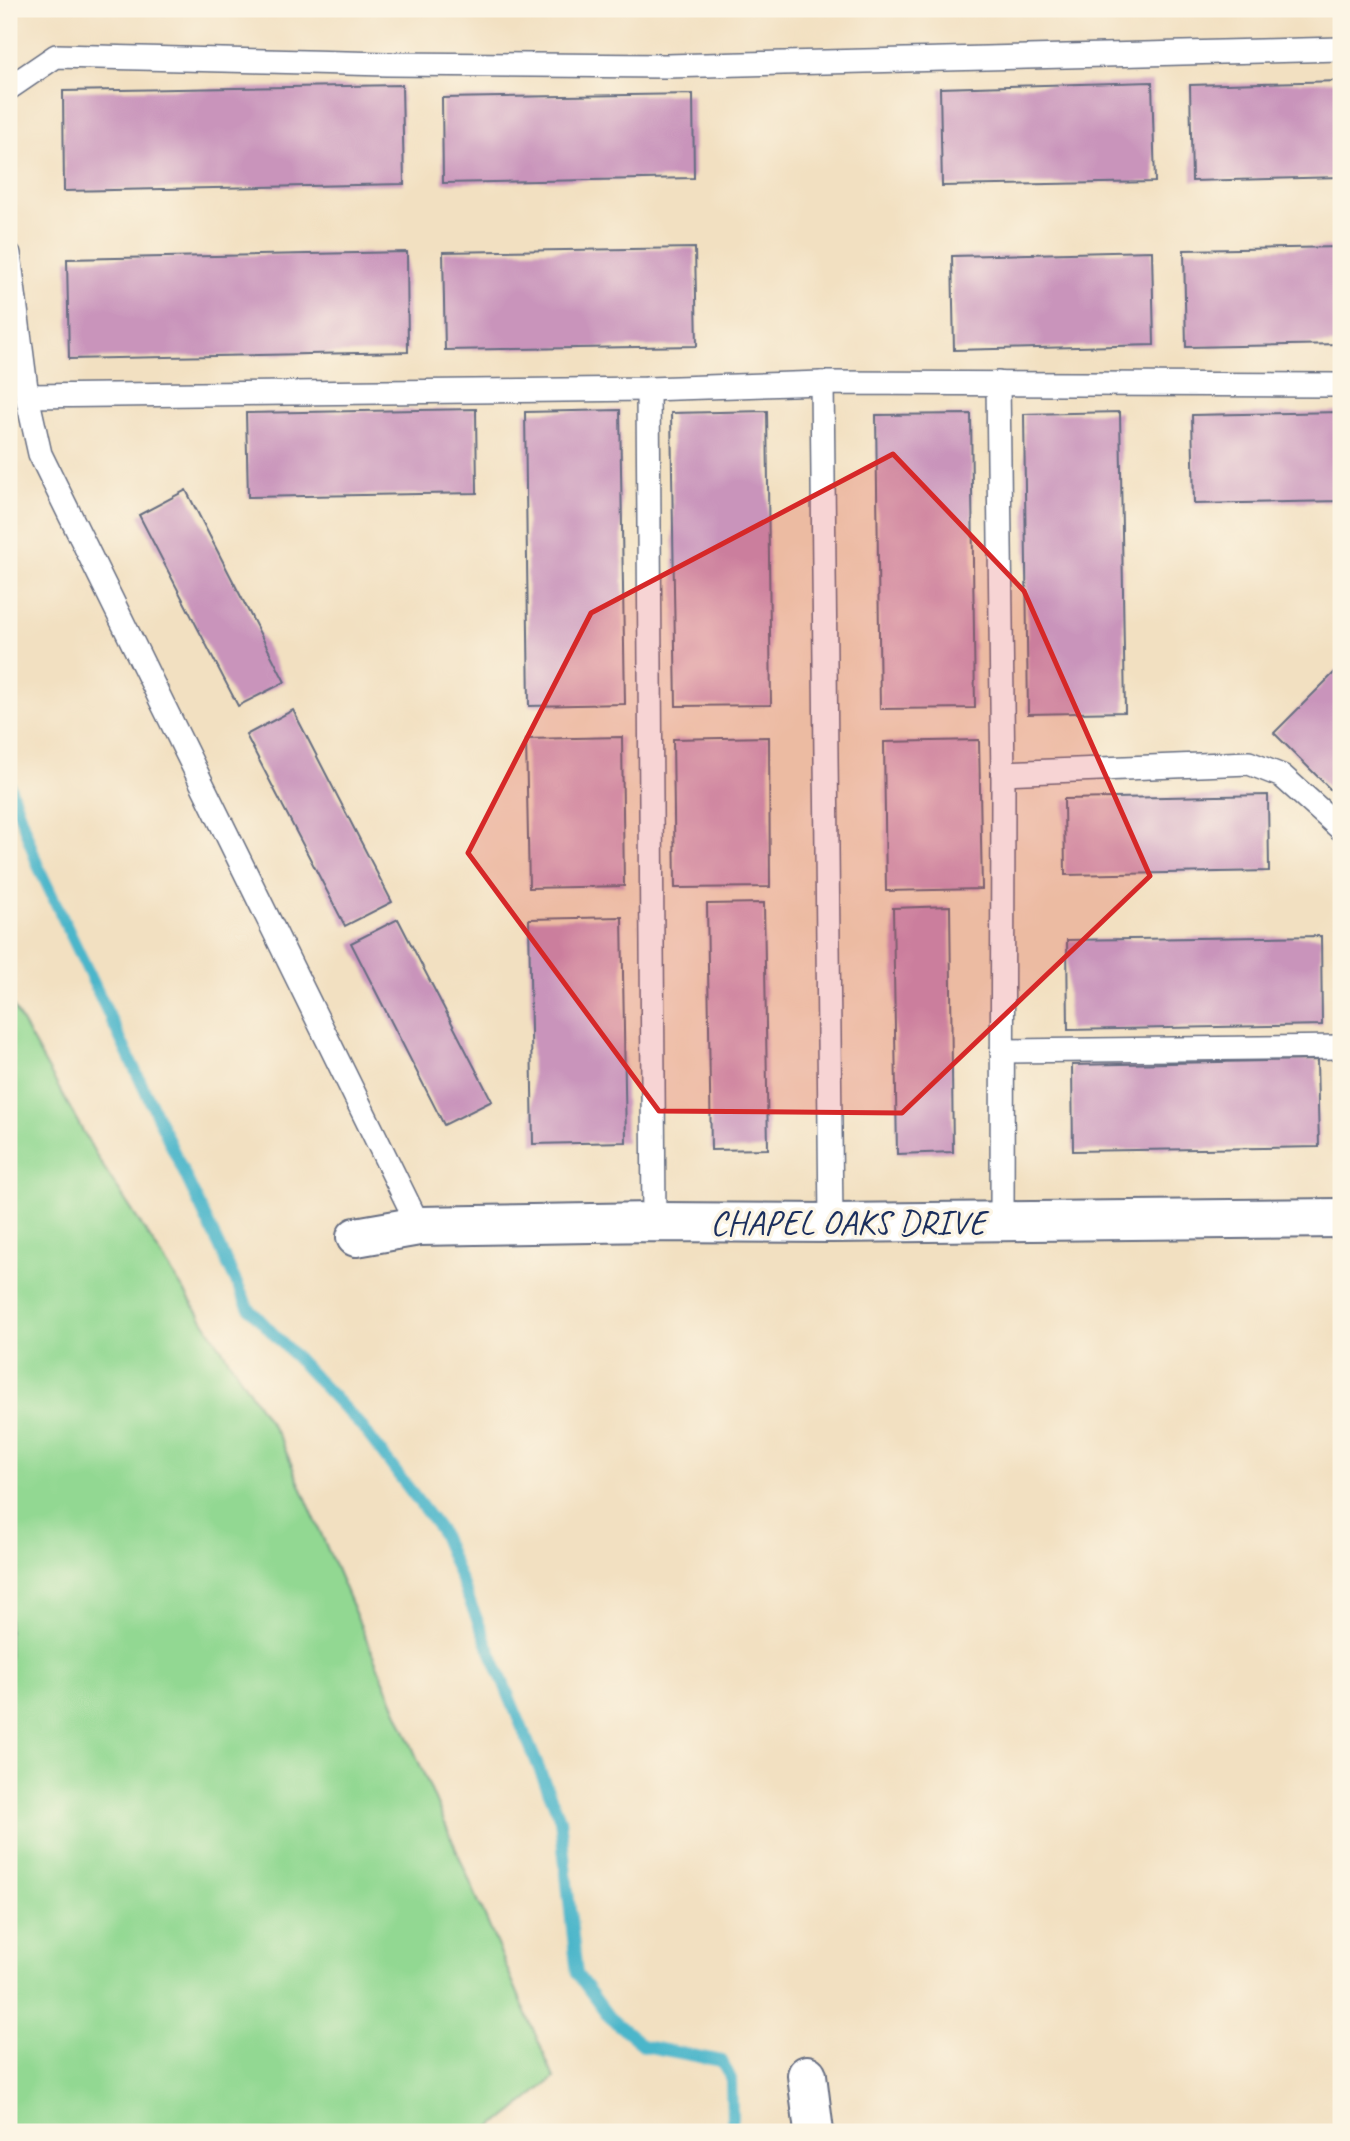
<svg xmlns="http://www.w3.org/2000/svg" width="1350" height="2141" font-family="Caveat,sans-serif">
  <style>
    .green { fill: #92d892; stroke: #568478; stroke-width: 2 }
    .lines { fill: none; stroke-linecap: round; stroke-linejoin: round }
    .stream { stroke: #4cb6ca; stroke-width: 12 }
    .building { fill: #c994bb }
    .service-casing { stroke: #666d81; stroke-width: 26 }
    .minor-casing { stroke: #666d81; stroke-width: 42 }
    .service { stroke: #fff; stroke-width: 23 }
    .minor { stroke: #fff; stroke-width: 38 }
    .marked { fill: #d62828; fill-opacity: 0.2; stroke: #d62828; stroke-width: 5; stroke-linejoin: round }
    .labels { text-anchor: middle; stroke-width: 7; stroke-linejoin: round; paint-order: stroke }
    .street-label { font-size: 35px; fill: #1b2f5e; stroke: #fcf5e5 }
  </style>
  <rect width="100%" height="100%" fill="#fcf5e5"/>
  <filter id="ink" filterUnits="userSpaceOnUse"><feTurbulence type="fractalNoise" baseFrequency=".0143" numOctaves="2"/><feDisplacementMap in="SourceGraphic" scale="14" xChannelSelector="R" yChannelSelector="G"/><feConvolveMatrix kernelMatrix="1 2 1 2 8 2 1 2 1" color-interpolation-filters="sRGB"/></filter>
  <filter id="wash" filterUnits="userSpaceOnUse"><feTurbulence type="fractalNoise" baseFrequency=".00686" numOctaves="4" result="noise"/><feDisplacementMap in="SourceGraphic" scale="28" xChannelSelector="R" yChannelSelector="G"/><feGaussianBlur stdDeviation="1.57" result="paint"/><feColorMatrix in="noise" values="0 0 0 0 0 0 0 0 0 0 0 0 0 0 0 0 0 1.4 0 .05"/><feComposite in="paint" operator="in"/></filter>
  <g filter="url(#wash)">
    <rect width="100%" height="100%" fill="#f2e0c1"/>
    <!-- green -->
    <path class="green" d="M 9,999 L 99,1160 L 281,1440 L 554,2078 L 512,2113 L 484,2132 L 9,2132 Z"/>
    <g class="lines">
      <!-- stream -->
      <path class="stream" d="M 9,784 L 38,866 L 248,1307 L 363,1428 L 440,1530 L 560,1819 L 577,1974 L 609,2017 L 644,2046 L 722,2061 L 731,2079 L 732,2119"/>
    </g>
    <g id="blocks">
      <!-- building -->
      <g class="building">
        <path d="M 1341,81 L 1341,177 L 1192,181 L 1190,85 Z"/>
        <path d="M 1152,82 L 1155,182 L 942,186 L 940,88 Z"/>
        <path d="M 402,85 L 404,184 L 64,191 L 63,91 Z"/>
        <path d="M 693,94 L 694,178 L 443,183 L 442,98 Z"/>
        <path d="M 1341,247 L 1341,344 L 1186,347 L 1184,250 Z"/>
        <path d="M 695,248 L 697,346 L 445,350 L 443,252 Z"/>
        <path d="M 1152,251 L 1154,345 L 954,350 L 952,256 Z"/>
        <path d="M 407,252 L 408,352 L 69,359 L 67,259 Z"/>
        <path d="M 476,409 L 477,493 L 248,497 L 246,413 Z"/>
        <path d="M 620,410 L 625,704 L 529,706 L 525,412 Z"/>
        <path d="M 767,411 L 771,705 L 676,706 L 671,413 Z"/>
        <path d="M 1120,412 L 1125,712 L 1028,714 L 1024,414 Z"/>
        <path d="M 1341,412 L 1341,501 L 1194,504 L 1192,415 Z"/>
        <path d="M 971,414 L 975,708 L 880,709 L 876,415 Z"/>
        <path d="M 186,490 L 285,682 L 238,706 L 139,515 Z"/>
        <path d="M 1341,666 L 1341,800 L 1274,733 Z"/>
        <path d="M 293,710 L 392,902 L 345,926 L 246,735 Z"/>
        <path d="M 622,737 L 624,886 L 529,888 L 526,739 Z"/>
        <path d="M 769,737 L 770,887 L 675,888 L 673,739 Z"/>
        <path d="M 979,740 L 982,889 L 886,891 L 884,742 Z"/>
        <path d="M 1268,795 L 1269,871 L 1065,875 L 1064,799 Z"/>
        <path d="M 764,903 L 768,1149 L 711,1150 L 707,904 Z"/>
        <path d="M 950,906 L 953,1152 L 897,1154 L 893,908 Z"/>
        <path d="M 622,917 L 626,1142 L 533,1144 L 529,919 Z"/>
        <path d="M 398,919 L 492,1101 L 444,1125 L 351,943 Z"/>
        <path d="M 1321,936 L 1322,1025 L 1068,1030 L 1067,940 Z"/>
        <path d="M 1317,1060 L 1319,1147 L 1073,1151 L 1072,1065 Z"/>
      </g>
    </g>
  </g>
  <g filter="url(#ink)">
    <use href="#blocks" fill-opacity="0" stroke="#666d81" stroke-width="2"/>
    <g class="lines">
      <defs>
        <g id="service">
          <path d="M 9,88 L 56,56 L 386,64 L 667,66 L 1341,49"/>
          <path d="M 9,254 L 27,396 L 40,454 L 419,1226"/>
          <path d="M 822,383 L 831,1223"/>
          <path d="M 998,383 L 1003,781 L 1002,1222"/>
          <path d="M 648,389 L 654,1222"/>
          <path d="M 27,396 L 648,389 L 822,383 L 1341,385"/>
          <path d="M 1003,773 L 1249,763 L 1282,776 L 1341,829"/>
          <path d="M 1002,1051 L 1341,1047"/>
        </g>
        <g id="minor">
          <path d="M 356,1237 L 419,1226 L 654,1222 L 831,1223 L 1341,1218"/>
          <path d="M 807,2075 L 814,2132"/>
        </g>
      </defs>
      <!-- service casing -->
      <use href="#service" class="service-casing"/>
      <!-- minor casing -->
      <use href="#minor" class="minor-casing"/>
      <!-- service -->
      <use href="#service" class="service"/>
      <!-- minor -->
      <use href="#minor" class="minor"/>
    </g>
  </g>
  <!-- marked area -->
  <path class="marked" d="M 893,454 L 1024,591 L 1150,876 L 902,1113 L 659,1111 L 468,853 L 591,613 Z"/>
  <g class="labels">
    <!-- street labels -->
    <g class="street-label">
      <text x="848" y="1234">CHAPEL OAKS DRIVE</text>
    </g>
  </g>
  <!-- margin -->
  <rect width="1350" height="2141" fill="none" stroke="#fcf5e5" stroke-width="35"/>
</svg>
